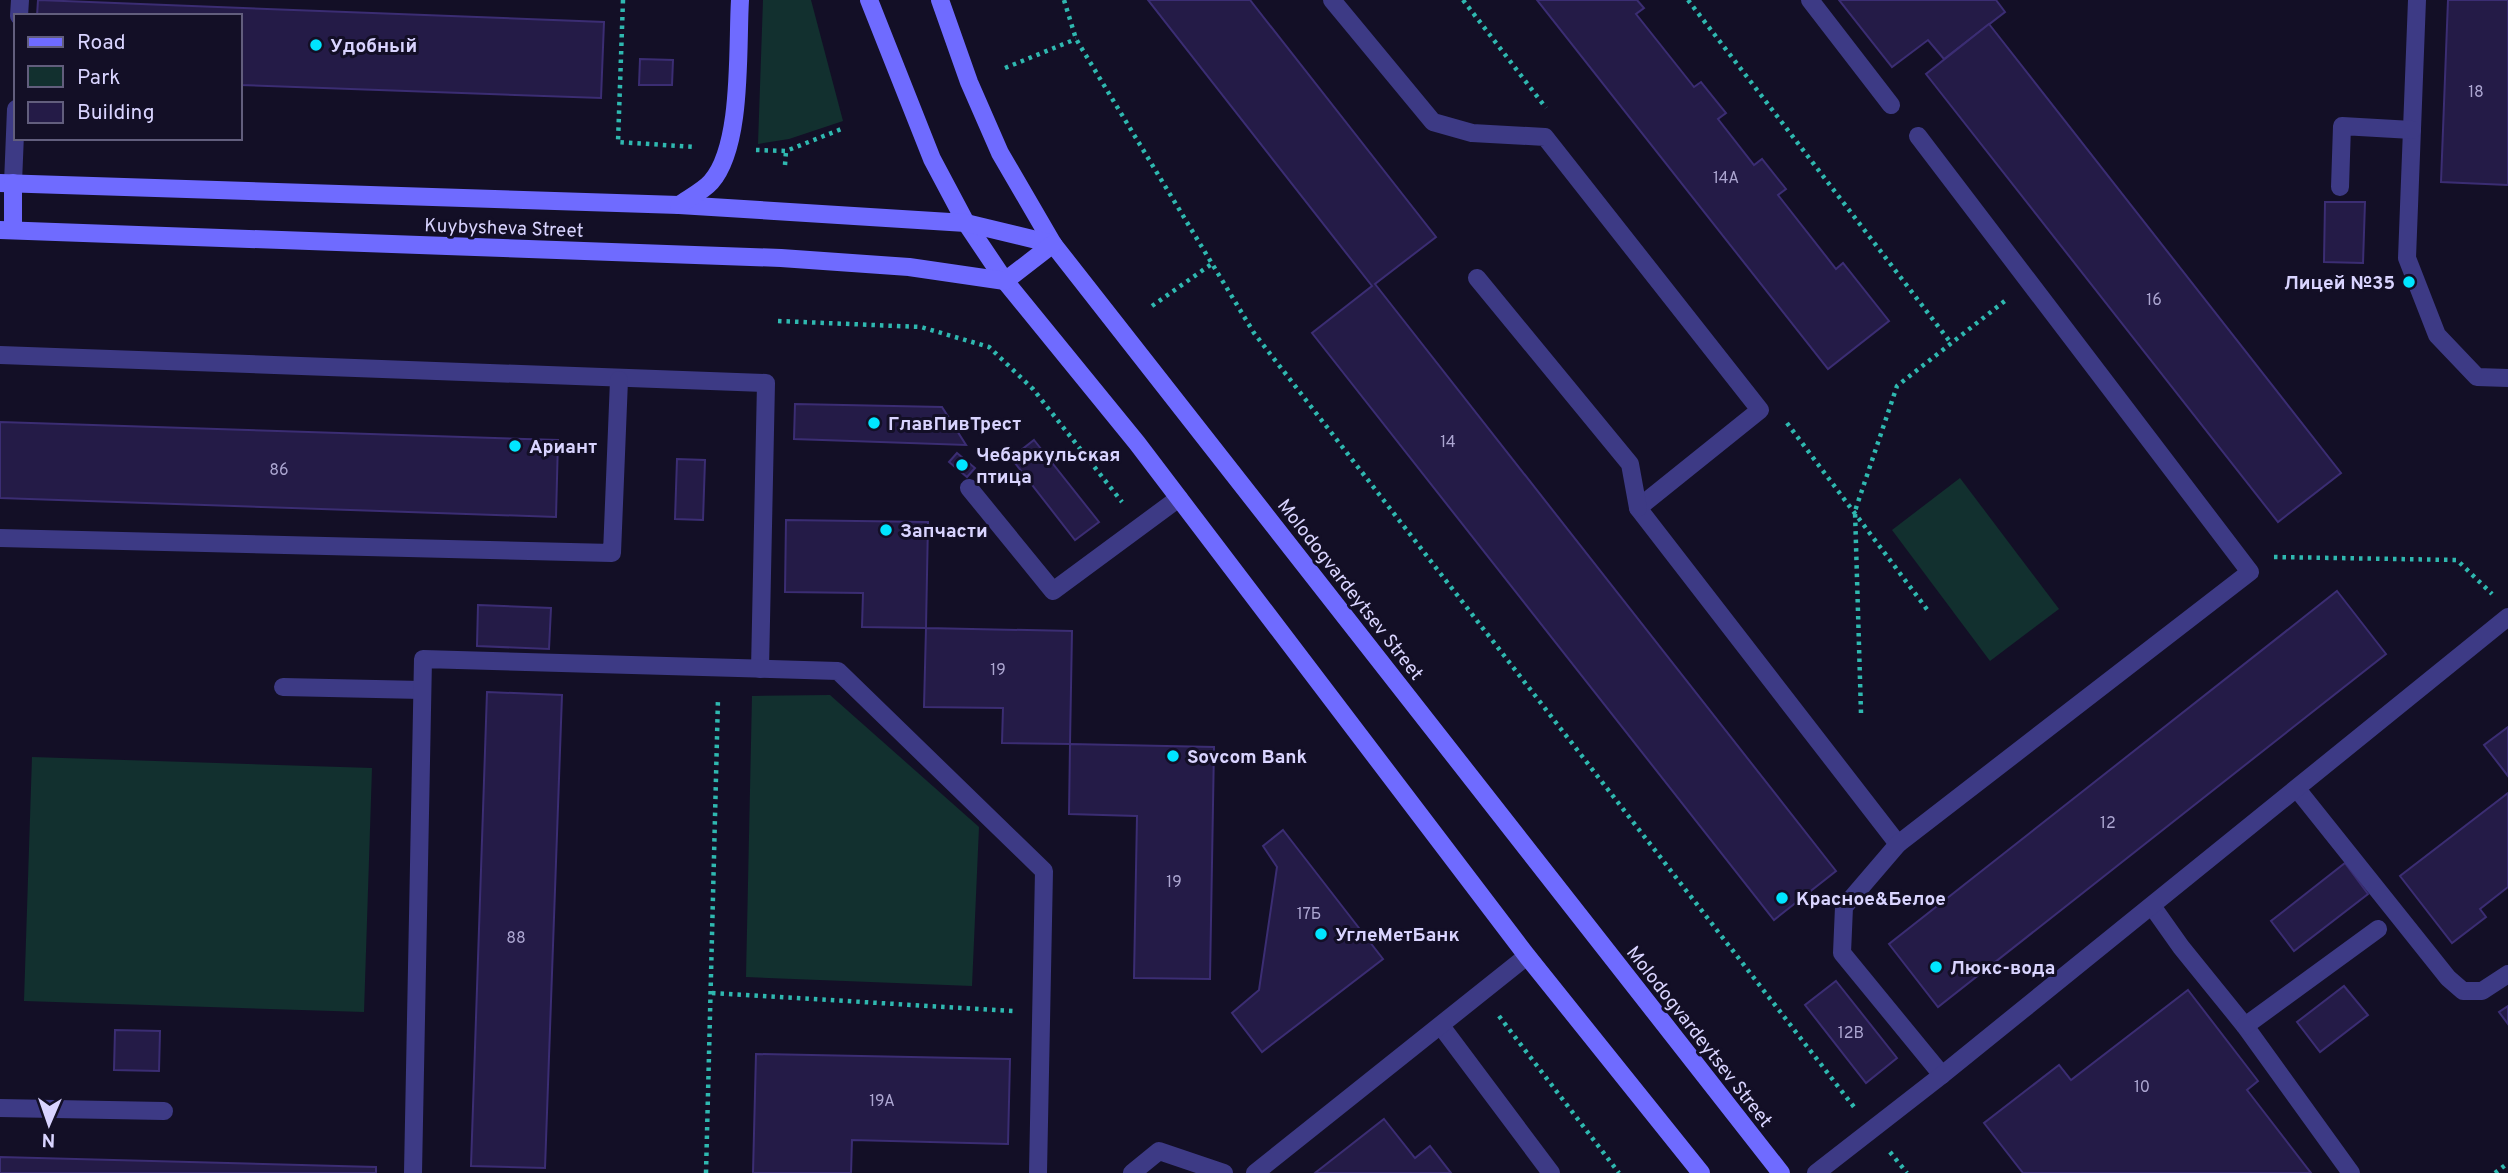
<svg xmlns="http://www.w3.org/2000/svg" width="2508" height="1173" font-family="Overpass,sans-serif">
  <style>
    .green { fill: #12302f }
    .building { fill: #241b47; stroke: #3b2d73; stroke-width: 2 }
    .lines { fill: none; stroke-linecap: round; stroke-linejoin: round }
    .path { stroke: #2fb8b0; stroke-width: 4.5; stroke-dasharray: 3.5 5; stroke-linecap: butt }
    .service { stroke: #3d3a85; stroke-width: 18 }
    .secondary { stroke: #6f6bff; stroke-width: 18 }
    .poi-dot { fill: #00e5ff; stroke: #130f26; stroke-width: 2.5 }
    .labels { text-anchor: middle; stroke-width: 6; stroke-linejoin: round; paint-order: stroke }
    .number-label { font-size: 16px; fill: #aca6d1 }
    .poi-label { font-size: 19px; font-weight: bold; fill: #d9d4ff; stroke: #130f26; text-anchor: start }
    .street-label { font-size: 19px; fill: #d9d4ff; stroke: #130f26 }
  </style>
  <rect width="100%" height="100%" fill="#130f26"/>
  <!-- green -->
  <g class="green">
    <path d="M 763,0 L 811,0 L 843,121 L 789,139 L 758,144 Z"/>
    <path d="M 1960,478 L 2059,609 L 1990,661 L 1892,530 Z"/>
    <path d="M 830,695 L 979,827 L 972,986 L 746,977 L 752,696 Z"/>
    <path d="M 32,757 L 372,768 L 364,1012 L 24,1001 Z"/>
  </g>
  <!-- building -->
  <g class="building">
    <path d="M 38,0 L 604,22 L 601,98 L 240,85 L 240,16 L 37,16 Z"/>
    <path d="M 1148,0 L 1250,0 L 1436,237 L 1375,284 L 1836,871 L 1774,920 L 1312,333 L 1372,286 Z"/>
    <path d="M 1537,0 L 1637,0 L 1644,8 L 1636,14 L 1694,87 L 1701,82 L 1726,113 L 1718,119 L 1754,165 L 1762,159 L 1786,189 L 1778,195 L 1836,269 L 1843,263 L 1889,321 L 1828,369 Z"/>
    <path d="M 1839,0 L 1996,0 L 2005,12 L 1944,59 L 1928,40 L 1892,67 Z"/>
    <path d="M 2448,0 L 2508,0 L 2508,185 L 2441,182 Z"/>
    <path d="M 1989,24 L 2341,473 L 2278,522 L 1926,74 Z"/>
    <path d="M 640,59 L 673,60 L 672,85 L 639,85 Z"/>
    <path d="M 2325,202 L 2365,202 L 2363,263 L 2324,262 Z"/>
    <path d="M 795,404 L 942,407 L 966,445 L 794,439 Z"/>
    <path d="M 0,422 L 558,440 L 556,517 L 0,498 Z"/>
    <path d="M 1034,440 L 1099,522 L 1075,540 L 1011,458 Z"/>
    <path d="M 957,453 L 975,468 L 967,477 L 949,462 Z"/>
    <path d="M 677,459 L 705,460 L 703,520 L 675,519 Z"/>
    <path d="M 786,520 L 928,522 L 926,628 L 1072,631 L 1070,744 L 1002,743 L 1003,708 L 924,707 L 926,628 L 862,627 L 863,593 L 785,592 Z"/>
    <path d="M 2337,591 L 2386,654 L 1938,1007 L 1889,944 Z"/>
    <path d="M 478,605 L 551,608 L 549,649 L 477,646 Z"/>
    <path d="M 487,692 L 562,695 L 545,1168 L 471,1166 Z"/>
    <path d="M 2508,727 L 2508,776 L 2484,745 Z"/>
    <path d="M 1070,744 L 1214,747 L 1210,979 L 1134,978 L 1137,816 L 1069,814 Z"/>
    <path d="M 2508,793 L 2508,887 L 2480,909 L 2486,917 L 2452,943 L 2400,876 Z"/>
    <path d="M 1283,830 L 1383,959 L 1262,1052 L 1232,1013 L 1259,990 L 1277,867 L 1263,846 Z"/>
    <path d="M 2345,863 L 2368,894 L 2294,951 L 2271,921 Z"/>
    <path d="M 1836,981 L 1897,1058 L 1866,1083 L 1805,1005 Z"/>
    <path d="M 2344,986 L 2368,1015 L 2320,1052 L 2297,1022 Z"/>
    <path d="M 2188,990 L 2258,1081 L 2247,1090 L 2311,1173 L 2023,1173 L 1984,1123 L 2059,1065 L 2071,1080 Z"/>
    <path d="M 2508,1006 L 2508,1024 L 2499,1012 Z"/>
    <path d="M 115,1030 L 160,1031 L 159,1071 L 114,1070 Z"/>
    <path d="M 756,1054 L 1010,1059 L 1008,1144 L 852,1140 L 851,1173 L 753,1173 Z"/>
    <path d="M 1384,1119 L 1415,1158 L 1430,1146 L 1451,1173 L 1315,1173 Z"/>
    <path d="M 0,1157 L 376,1167 L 376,1173 L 0,1173 Z"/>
  </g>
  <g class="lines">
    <!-- path -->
    <g class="path">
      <path d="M 623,0 L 618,142 L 695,147"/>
      <path d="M 1064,0 L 1076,39 L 1254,333 L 1854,1107"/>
      <path d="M 1463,0 L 1546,108"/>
      <path d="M 1688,0 L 1951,343"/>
      <path d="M 1005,68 L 1076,39"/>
      <path d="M 756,150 L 786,151 L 844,128"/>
      <path d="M 785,165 L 786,151"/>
      <path d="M 1152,306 L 1213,263"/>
      <path d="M 778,321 L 921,327 L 989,347 L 1033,389 L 1122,502"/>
      <path d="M 1787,423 L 1929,612"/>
      <path d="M 2274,557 L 2457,560 L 2492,594"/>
      <path d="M 1861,713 L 1855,511 L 1897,386 L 2006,300"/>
      <path d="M 712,993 L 1013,1011"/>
      <path d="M 1499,1016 L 1619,1173"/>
      <path d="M 1890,1152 L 1907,1173"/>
      <path d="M 706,1173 L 718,698"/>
      <path d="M 2495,1173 L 2508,1163"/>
    </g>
    <!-- service -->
    <g class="service">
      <path d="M 1332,0 L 1433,122 L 1472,133 L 1545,137 L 1760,410 L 1638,508 L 1898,844"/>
      <path d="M 1810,0 L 1891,105"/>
      <path d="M 2417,0 L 2407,258 L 2437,335 L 2477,377 L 2508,378"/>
      <path d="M 19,16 L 20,0"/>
      <path d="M 1918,136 L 2250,572 L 1898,844 L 1844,907 L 1842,953 L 1942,1075"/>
      <path d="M 13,183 L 16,109"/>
      <path d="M 2340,187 L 2342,126 L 2412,130"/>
      <path d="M 1477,278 L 1630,464 L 1638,508"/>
      <path d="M 0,355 L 766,383 L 760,669"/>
      <path d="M 969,488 L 1053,591 L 1179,498"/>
      <path d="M 0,538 L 612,553 L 619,380"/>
      <path d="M 283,687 L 422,690"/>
      <path d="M 2297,789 L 2448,978 L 2463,991 L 2482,991 L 2508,974"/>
      <path d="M 2152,906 L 2181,947 L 2245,1026 L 2351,1173"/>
      <path d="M 1441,1026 L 1551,1173"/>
      <path d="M 2245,1026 L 2378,929"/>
      <path d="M 0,1108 L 164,1111"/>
      <path d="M 413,1173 L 423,659 L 838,671 L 1044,871 L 1038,1173"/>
      <path d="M 1132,1173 L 1159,1151 L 1224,1173"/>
      <path d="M 1255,1173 L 1527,956"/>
      <path d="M 1816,1173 L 1942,1075 L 2508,617"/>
    </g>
    <!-- secondary -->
    <g class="secondary">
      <path d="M 869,0 L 932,159 L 966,223 L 1005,281 L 1137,443 L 1527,956 L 1701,1173"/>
      <path d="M 940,0 L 969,82 L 1000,153 L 1053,244 L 1781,1173"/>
      <path d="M 0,183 L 679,205 L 966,223 L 1053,244"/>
      <path d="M 679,205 C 689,198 703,191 711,182 C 743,146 737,48 740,0"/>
      <path d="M 0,230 L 781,258 L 909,267 L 1005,281 L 1053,244"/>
      <path d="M 13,230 L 13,183"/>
    </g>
  </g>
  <!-- markers -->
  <g class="poi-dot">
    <circle cx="316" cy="45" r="7"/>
    <circle cx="2409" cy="282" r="7"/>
    <circle cx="874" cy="423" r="7"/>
    <circle cx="515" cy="446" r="7"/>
    <circle cx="962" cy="465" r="7"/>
    <circle cx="886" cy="530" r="7"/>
    <circle cx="1173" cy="756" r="7"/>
    <circle cx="1782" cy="898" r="7"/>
    <circle cx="1321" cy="934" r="7"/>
    <circle cx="1936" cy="967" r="7"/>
  </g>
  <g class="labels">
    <!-- number labels -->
    <g class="number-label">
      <text x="2476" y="97">18</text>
      <text x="1726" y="183">14А</text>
      <text x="2154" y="305">16</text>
      <text x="1448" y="447">14</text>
      <text x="279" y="475">86</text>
      <text x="998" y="675">19</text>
      <text x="2108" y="828">12</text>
      <text x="1174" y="887">19</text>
      <text x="1309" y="919">17Б</text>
      <text x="516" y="943">88</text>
      <text x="1851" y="1038">12В</text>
      <text x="2142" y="1092">10</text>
      <text x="882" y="1106">19А</text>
    </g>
    <!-- poi labels -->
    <g class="poi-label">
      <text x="330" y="52">Удобный</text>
      <text x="2395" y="289" text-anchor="end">Лицей №35</text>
      <text x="888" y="430">ГлавПивТрест</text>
      <text x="529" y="453">Ариант</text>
      <text x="976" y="461">Чебаркульская<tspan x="976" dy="22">птица</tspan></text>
      <text x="900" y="537">Запчасти</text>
      <text x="1187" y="763">Sovcom Bank</text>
      <text x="1796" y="905">Красное&amp;Белое</text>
      <text x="1335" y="941">УглеМетБанк</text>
      <text x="1950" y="974">Люкс-вода</text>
    </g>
    <!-- street labels -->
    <g class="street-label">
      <text transform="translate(504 227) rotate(2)" y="7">Kuybysheva Street</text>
      <text transform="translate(1351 589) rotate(52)" y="7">Molodogvardeytsev Street</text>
      <text transform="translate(1700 1036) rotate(52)" y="7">Molodogvardeytsev Street</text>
    </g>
  </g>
  <!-- legend -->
  <rect x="14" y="14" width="228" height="126" fill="#130f26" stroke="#625e7d" stroke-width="2"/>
  <rect x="28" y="37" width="35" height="10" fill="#6f6bff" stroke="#625e7d" stroke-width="2"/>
  <text x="77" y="49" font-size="21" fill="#d9d4ff">Road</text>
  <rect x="28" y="66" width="35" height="21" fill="#12302f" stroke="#625e7d" stroke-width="2"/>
  <text x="77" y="84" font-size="21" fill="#d9d4ff">Park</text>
  <rect x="28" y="102" width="35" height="21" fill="#241b47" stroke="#625e7d" stroke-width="2"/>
  <text x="77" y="119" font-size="21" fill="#d9d4ff">Building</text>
  <!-- north arrow -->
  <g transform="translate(49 1124) rotate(182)" stroke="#130f26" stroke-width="5" paint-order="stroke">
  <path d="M0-5L12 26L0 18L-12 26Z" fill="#d9d4ff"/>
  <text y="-10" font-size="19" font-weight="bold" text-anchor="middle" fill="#d9d4ff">N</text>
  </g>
</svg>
